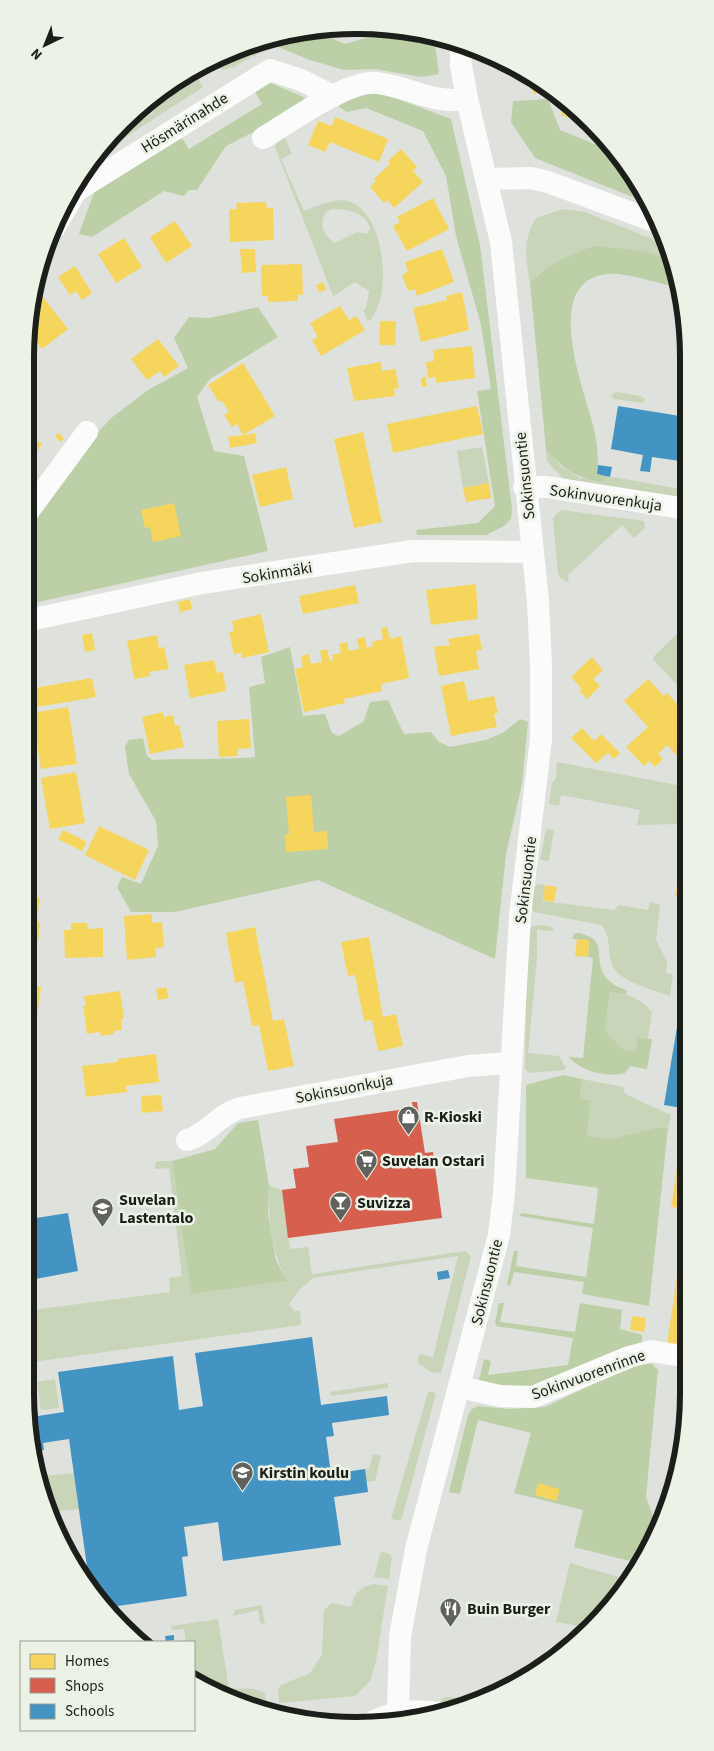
<svg xmlns="http://www.w3.org/2000/svg" width="714" height="1751" font-family="'Source Sans 3',sans-serif">
  <style>
    .green { fill: #c8d5b8; fill-rule: evenodd }
    .forest { fill: #bccfa6 }
    .homes { fill: #f6d55c }
    .shops { fill: #d6604d }
    .schools { fill: #4393c3 }
    .lines { fill: none; stroke-linecap: round; stroke-linejoin: round }
    .minor { stroke: #fafbfa; stroke-width: 22 }
    .labels { text-anchor: middle; stroke-width: 5; stroke-linejoin: round; paint-order: stroke }
    .street-label { font-size: 16px; fill: #1c1e19; stroke: #ecf3e6 }
    .poi-label { font-size: 16px; font-weight: bold; fill: #1c1e19; stroke: #ecf3e6; text-anchor: start }
    .rim { fill: none; stroke: #1c1e19; stroke-width: 6 }
  </style>
  <rect width="100%" height="100%" fill="#dfe2dc"/>
  <!-- green -->
  <g class="green">
    <path d="M 261,40 L 269,43 L 254,57 L 251,55 L 250,58 C 236,66 220,77 208,61 Z"/>
    <path d="M 197,77 L 203,87 L 107,149 L 103,148 L 106,143 L 153,113 L 153,106 Z"/>
    <path d="M 285,138 L 292,154 L 281,159 L 304,211 C 317,206 337,196 351,202 C 380,214 387,269 381,295 C 380,304 375,312 371,320 L 368,321 L 363,310 L 366,309 L 369,291 L 355,282 L 333,296 L 275,147 L 277,142 ZM 332,209 C 346,209 367,212 370,229 L 367,234 L 357,232 L 335,243 C 324,236 319,226 325,213 Z"/>
    <path d="M 563,209 L 585,212 L 665,244 L 670,259 L 644,251 L 539,273 L 530,283 C 526,259 522,240 536,218 Z"/>
    <path d="M 617,392 L 640,396 L 646,400 L 642,403 L 614,399 L 611,395 Z"/>
    <path d="M 482,447 L 489,483 L 463,488 L 457,451 Z"/>
    <path d="M 546,449 L 561,466 L 580,478 L 607,476 L 687,490 L 687,499 L 564,480 L 547,461 Z"/>
    <path d="M 561,510 L 644,521 L 645,528 L 634,538 L 622,525 L 569,574 L 568,582 L 560,578 L 558,573 L 553,518 Z"/>
    <path d="M 687,624 L 687,696 L 653,659 L 654,656 Z"/>
    <path d="M 557,762 L 687,787 L 687,827 L 681,824 L 637,825 L 640,810 L 561,795 L 559,806 L 549,804 L 552,783 L 556,779 Z"/>
    <path d="M 546,829 L 554,830 L 549,861 L 540,860 Z"/>
    <path d="M 538,884 L 545,885 L 543,901 L 614,910 L 619,905 L 648,910 L 650,902 L 660,904 L 656,940 L 667,961 L 666,973 L 673,975 L 670,996 C 656,991 626,983 617,972 C 604,959 614,938 601,925 L 534,912 L 530,908 L 534,887 Z"/>
    <path d="M 543,925 L 552,927 L 554,931 L 537,930 L 537,959 L 528,1053 L 559,1056 L 566,1068 L 564,1070 L 530,1073 L 525,1069 L 527,933 L 532,926 Z"/>
    <path d="M 610,992 C 628,992 641,999 652,1012 L 648,1038 L 638,1037 L 635,1051 L 623,1049 L 605,1031 Z"/>
    <path d="M 582,1079 L 623,1087 L 625,1094 L 671,1115 L 668,1128 L 658,1127 L 610,1139 L 587,1136 L 591,1101 L 580,1098 Z"/>
    <path d="M 682,1108 L 688,1109 L 688,1137 L 682,1136 Z"/>
    <path d="M 157,1161 L 172,1161 L 191,1294 L 287,1281 C 271,1250 268,1219 269,1185 L 282,1190 L 290,1249 L 308,1247 L 312,1274 L 465,1251 L 471,1256 L 441,1373 L 431,1372 L 418,1363 L 418,1357 L 421,1354 L 433,1357 L 458,1256 L 313,1278 L 299,1290 L 289,1304 L 294,1311 L 300,1311 L 301,1325 L 25,1363 L 25,1311 L 170,1292 L 169,1278 L 182,1276 L 169,1168 L 155,1169 L 155,1164 Z"/>
    <path d="M 55,1379 L 59,1408 L 41,1410 L 37,1382 Z"/>
    <path d="M 388,1383 L 388,1388 L 331,1396 L 330,1392 Z"/>
    <path d="M 428,1392 L 433,1392 L 436,1394 L 401,1521 L 391,1519 Z"/>
    <path d="M 373,1454 L 381,1456 L 375,1481 L 366,1482 L 365,1469 L 369,1468 Z"/>
    <path d="M 74,1473 L 79,1509 L 51,1512 L 44,1476 Z"/>
    <path d="M 383,1552 L 390,1554 L 392,1558 L 389,1579 L 374,1577 L 380,1554 Z"/>
    <path d="M 570,1563 L 629,1580 L 620,1596 L 591,1628 L 556,1622 Z"/>
    <path d="M 373,1584 L 388,1586 L 376,1661 L 370,1681 L 355,1696 L 279,1703 L 278,1689 L 281,1685 L 310,1673 L 322,1655 L 324,1610 L 332,1603 L 351,1607 C 355,1593 359,1588 373,1584 Z"/>
    <path d="M 262,1605 L 265,1624 L 260,1623 L 258,1610 L 233,1616 L 235,1610 Z"/>
    <path d="M 218,1619 L 229,1689 C 241,1689 254,1686 265,1694 L 266,1708 L 251,1708 L 194,1683 L 194,1642 L 186,1642 L 184,1629 L 172,1630 L 171,1626 Z"/>
    <path d="M 447,1697 L 476,1699 L 459,1706 L 441,1703 L 441,1699 Z"/>
  </g>
  <!-- forest -->
  <g class="forest">
    <path d="M 385,27 L 400,28 L 434,36 L 439,74 L 421,77 L 375,69 L 344,70 L 310,60 L 261,40 L 312,30 L 345,44 L 373,36 Z"/>
    <path d="M 266,81 L 306,98 L 275,121 L 226,146 L 197,190 L 189,190 L 184,196 L 164,191 L 92,237 L 79,234 L 96,187 L 180,135 L 189,149 L 262,104 L 254,90 Z"/>
    <path d="M 371,89 L 451,119 L 480,245 L 512,509 L 511,519 L 504,526 L 486,535 L 417,535 L 416,530 L 478,523 L 495,506 L 477,391 L 491,389 L 481,325 L 456,236 L 446,176 L 423,131 L 366,108 L 347,112 L 338,106 Z"/>
    <path d="M 548,99 L 560,130 L 617,153 L 650,204 L 535,158 L 511,122 L 513,101 Z"/>
    <path d="M 594,246 L 644,251 L 670,259 L 678,288 C 661,284 624,272 608,274 C 541,280 583,387 593,425 C 597,440 599,459 597,474 L 607,476 L 603,482 C 575,477 565,471 546,449 L 530,283 C 547,264 571,255 594,246 Z"/>
    <path d="M 258,307 L 278,337 L 210,379 L 197,397 L 214,451 L 244,456 L 268,551 L 25,605 L 25,528 L 94,437 L 110,419 L 148,390 L 188,368 L 174,338 L 189,317 L 210,318 Z"/>
    <path d="M 290,647 L 303,716 L 325,714 L 332,733 L 339,736 L 364,721 L 370,702 L 388,700 L 404,734 L 431,732 L 439,742 L 450,747 L 486,740 L 504,732 L 520,719 L 528,722 L 522,784 L 506,854 L 495,959 L 318,880 L 175,912 L 131,912 L 117,887 L 122,877 L 141,884 L 158,846 L 156,821 L 129,774 L 125,747 L 129,740 L 143,738 L 147,756 L 152,760 C 186,758 220,760 255,757 L 249,687 L 265,683 L 261,657 Z"/>
    <path d="M 579,933 C 608,940 594,954 603,973 C 608,983 618,987 628,991 L 626,994 L 610,992 L 605,1031 L 623,1049 L 635,1051 L 638,1037 L 652,1039 L 647,1069 L 630,1066 L 625,1073 C 608,1078 580,1071 569,1057 L 583,1058 L 593,958 L 588,957 L 589,940 L 572,939 L 574,934 Z"/>
    <path d="M 563,1075 L 582,1079 L 580,1098 L 591,1101 L 587,1136 L 610,1139 L 658,1127 L 668,1128 L 649,1306 L 582,1294 L 584,1282 L 514,1272 L 510,1286 L 507,1285 L 514,1251 L 518,1251 L 516,1266 L 586,1277 L 593,1228 L 520,1216 L 521,1213 L 594,1224 L 598,1188 L 526,1178 L 526,1085 Z"/>
    <path d="M 258,1120 L 269,1185 L 268,1215 L 276,1260 L 287,1281 L 191,1294 L 172,1161 L 215,1149 L 238,1123 Z"/>
    <path d="M 499,1303 L 504,1303 L 500,1322 L 575,1332 L 580,1303 L 622,1310 L 620,1329 L 642,1335 L 642,1342 L 635,1349 L 530,1393 L 479,1380 L 484,1359 L 491,1361 L 488,1375 L 568,1365 L 573,1338 L 496,1326 L 495,1323 Z"/>
    <path d="M 637,1363 L 652,1364 L 658,1370 L 646,1497 L 657,1528 L 638,1563 L 574,1547 L 583,1510 L 514,1493 L 531,1433 L 478,1420 L 460,1494 L 449,1492 L 468,1415 L 472,1409 L 478,1406 L 509,1409 L 545,1407 Z"/>
  </g>
  <!-- homes -->
  <g class="homes">
    <path d="M 524,72 L 541,81 L 549,87 L 534,94 Z"/>
    <path d="M 566,102 L 594,127 L 561,115 Z"/>
    <path d="M 335,117 L 388,139 L 379,162 L 330,142 L 325,152 L 308,145 L 318,121 L 332,126 Z"/>
    <path d="M 401,149 L 417,167 L 413,171 L 423,182 L 394,208 L 387,200 L 384,203 L 370,187 L 376,181 L 374,179 L 390,164 L 388,161 Z"/>
    <path d="M 433,198 L 449,229 L 407,251 L 393,226 L 400,222 L 397,217 Z"/>
    <path d="M 266,202 L 267,208 L 273,208 L 274,240 L 230,242 L 229,209 L 237,209 L 236,203 Z"/>
    <path d="M 175,221 L 192,246 L 166,263 L 150,237 Z"/>
    <path d="M 124,238 L 142,267 L 116,283 L 98,254 Z"/>
    <path d="M 240,249 L 255,249 L 256,272 L 242,273 Z"/>
    <path d="M 442,249 L 454,282 L 417,296 L 415,289 L 408,291 L 402,275 L 408,272 L 405,262 Z"/>
    <path d="M 302,264 L 303,295 L 298,295 L 298,301 L 268,302 L 268,296 L 262,296 L 261,265 Z"/>
    <path d="M 75,266 L 92,293 L 82,300 L 76,291 L 70,295 L 58,277 Z"/>
    <path d="M 323,282 L 326,290 L 319,292 L 316,285 Z"/>
    <path d="M 38,291 L 68,329 L 42,349 L 29,333 L 36,293 Z"/>
    <path d="M 462,292 L 469,330 L 421,342 L 413,308 L 447,300 L 446,296 Z"/>
    <path d="M 340,306 L 349,320 L 356,316 L 365,330 L 321,356 L 312,340 L 318,337 L 310,323 Z"/>
    <path d="M 380,321 L 396,321 L 395,345 L 379,345 Z"/>
    <path d="M 158,339 L 179,366 L 164,377 L 160,371 L 147,380 L 131,359 Z"/>
    <path d="M 472,346 L 475,378 L 436,383 L 436,377 L 428,378 L 426,362 L 434,361 L 433,350 Z"/>
    <path d="M 381,362 L 382,371 L 395,369 L 399,388 L 394,389 L 395,396 L 354,401 L 347,368 Z"/>
    <path d="M 243,363 L 275,416 L 243,435 L 255,433 L 257,443 L 230,448 L 228,437 L 243,435 L 237,424 L 232,427 L 224,415 L 229,412 L 222,401 L 219,402 L 208,385 Z"/>
    <path d="M 426,377 L 427,386 L 422,387 L 421,378 Z"/>
    <path d="M 477,406 L 483,434 L 393,453 L 387,424 Z"/>
    <path d="M 363,432 L 382,522 L 354,528 L 334,439 Z"/>
    <path d="M 59,433 L 64,439 L 60,442 L 55,436 Z"/>
    <path d="M 30,436 L 42,444 L 25,469 L 25,439 L 27,440 Z"/>
    <path d="M 286,467 L 293,499 L 260,507 L 252,475 Z"/>
    <path d="M 489,483 L 491,498 L 466,502 L 463,488 Z"/>
    <path d="M 174,503 L 181,536 L 153,542 L 150,527 L 145,528 L 141,510 Z"/>
    <path d="M 687,534 L 687,552 L 678,542 Z"/>
    <path d="M 476,584 L 478,619 L 431,625 L 426,590 Z"/>
    <path d="M 355,585 L 359,603 L 303,614 L 299,596 Z"/>
    <path d="M 190,599 L 192,609 L 180,612 L 178,602 Z"/>
    <path d="M 261,614 L 269,652 L 242,658 L 241,653 L 234,654 L 229,632 L 234,631 L 232,621 Z"/>
    <path d="M 387,627 L 390,639 L 401,636 L 409,678 L 381,684 L 382,691 L 344,699 L 345,703 L 304,712 L 295,669 L 303,667 L 301,656 L 309,654 L 311,664 L 322,662 L 320,651 L 327,649 L 330,661 L 333,660 L 332,655 L 341,653 L 339,644 L 347,642 L 349,651 L 359,649 L 357,639 L 365,637 L 367,648 L 373,646 L 372,642 L 383,639 L 381,628 Z"/>
    <path d="M 92,633 L 95,650 L 85,652 L 82,635 Z"/>
    <path d="M 479,634 L 482,650 L 476,651 L 479,669 L 439,676 L 434,647 L 450,645 L 448,639 Z"/>
    <path d="M 157,635 L 159,648 L 164,647 L 169,669 L 149,672 L 150,676 L 134,679 L 127,641 Z"/>
    <path d="M 592,657 L 603,670 L 593,679 L 600,686 L 587,699 L 579,691 L 582,689 L 571,677 Z"/>
    <path d="M 214,660 L 217,673 L 223,672 L 226,691 L 190,698 L 184,665 Z"/>
    <path d="M 92,678 L 96,697 L 32,708 L 29,689 Z"/>
    <path d="M 648,679 L 664,696 L 667,693 L 682,709 L 678,712 L 687,722 L 687,749 L 678,757 L 667,745 L 658,754 L 663,759 L 655,767 L 649,761 L 644,766 L 626,747 L 648,727 L 624,701 Z"/>
    <path d="M 464,681 L 468,701 L 494,696 L 498,713 L 494,714 L 497,727 L 451,736 L 441,686 Z"/>
    <path d="M 68,707 L 77,764 L 41,769 L 32,713 Z"/>
    <path d="M 163,712 L 164,717 L 173,715 L 175,726 L 179,725 L 184,747 L 150,754 L 142,717 Z"/>
    <path d="M 249,719 L 251,748 L 238,749 L 238,756 L 219,757 L 217,721 Z"/>
    <path d="M 582,728 L 594,741 L 601,734 L 620,753 L 614,759 L 608,753 L 596,763 L 571,738 Z"/>
    <path d="M 76,772 L 85,823 L 50,829 L 41,778 Z"/>
    <path d="M 311,795 L 314,832 L 327,831 L 328,849 L 286,852 L 285,834 L 289,834 L 286,797 Z"/>
    <path d="M 99,826 L 149,850 L 135,880 L 85,855 Z"/>
    <path d="M 63,830 L 87,842 L 82,851 L 58,839 Z"/>
    <path d="M 681,865 L 688,866 L 688,928 L 681,927 L 686,898 L 675,896 Z"/>
    <path d="M 545,885 L 557,887 L 554,902 L 543,900 Z"/>
    <path d="M 25,896 L 40,898 L 37,919 L 40,924 L 38,942 L 35,942 L 32,951 L 25,950 Z"/>
    <path d="M 152,914 L 152,923 L 162,922 L 164,947 L 155,948 L 156,957 L 127,960 L 124,916 Z"/>
    <path d="M 71,923 L 87,923 L 88,929 L 103,928 L 103,957 L 65,958 L 64,930 L 71,930 Z"/>
    <path d="M 255,927 L 273,1021 L 284,1019 L 294,1066 L 268,1071 L 259,1025 L 252,1026 L 243,981 L 235,983 L 226,933 Z"/>
    <path d="M 369,937 L 383,1017 L 396,1014 L 403,1046 L 378,1051 L 372,1020 L 364,1021 L 355,975 L 348,976 L 341,942 Z"/>
    <path d="M 577,939 L 589,940 L 588,957 L 575,956 Z"/>
    <path d="M 25,985 L 41,987 L 34,1039 L 25,1038 Z"/>
    <path d="M 166,987 L 169,998 L 158,1000 L 156,989 Z"/>
    <path d="M 120,991 L 124,1018 L 121,1019 L 122,1030 L 114,1031 L 114,1034 L 101,1036 L 100,1032 L 87,1034 L 83,1006 L 86,1006 L 84,996 Z"/>
    <path d="M 156,1054 L 159,1082 L 126,1086 L 127,1092 L 86,1097 L 82,1066 L 118,1062 L 117,1059 Z"/>
    <path d="M 25,1090 L 32,1091 L 27,1120 L 25,1120 Z"/>
    <path d="M 161,1095 L 163,1111 L 142,1113 L 141,1096 Z"/>
    <path d="M 682,1136 L 688,1137 L 689,1209 L 671,1207 Z"/>
    <path d="M 687,1210 L 689,1210 L 689,1348 L 667,1344 Z"/>
    <path d="M 632,1316 L 646,1318 L 644,1332 L 630,1330 Z"/>
    <path d="M 684,1379 L 689,1379 L 689,1394 L 678,1460 Z"/>
    <path d="M 538,1483 L 560,1489 L 556,1501 L 535,1495 Z"/>
  </g>
  <!-- shops -->
  <path class="shops" d="M 412,1102 L 417,1102 L 425,1153 L 433,1152 L 442,1218 L 288,1238 L 282,1190 L 296,1188 L 293,1169 L 309,1167 L 306,1146 L 338,1142 L 334,1119 L 413,1108 Z"/>
  <!-- schools -->
  <g class="schools">
    <path d="M 98,151 L 101,156 L 90,162 Z"/>
    <path d="M 618,406 L 686,417 L 687,462 L 652,457 L 650,472 L 640,471 L 643,455 L 611,449 Z"/>
    <path d="M 598,465 L 612,467 L 610,477 L 597,474 Z"/>
    <path d="M 684,985 L 688,986 L 688,1109 L 664,1105 Z"/>
    <path d="M 25,1182 L 29,1182 L 36,1218 L 68,1213 L 78,1271 L 25,1281 Z"/>
    <path d="M 448,1270 L 450,1278 L 438,1280 L 437,1272 Z"/>
    <path d="M 312,1337 L 321,1405 L 387,1396 L 389,1415 L 332,1423 L 334,1436 L 326,1437 L 331,1474 L 365,1469 L 368,1492 L 334,1497 L 341,1545 L 223,1561 L 218,1522 L 184,1527 L 188,1556 L 182,1557 L 187,1596 L 104,1608 L 90,1588 L 69,1439 L 43,1443 L 44,1450 L 35,1452 L 25,1382 L 34,1381 L 38,1416 L 64,1412 L 58,1372 L 173,1356 L 179,1410 L 203,1406 L 195,1353 Z"/>
    <path d="M 174,1635 L 174,1640 L 166,1641 L 165,1636 Z"/>
  </g>
  <g class="lines">
    <!-- minor -->
    <g class="minor">
      <path d="M 263,138 C 290,122 347,80 377,83 C 411,87 430,104 467,99"/>
      <path d="M 486,179 L 531,178 L 548,182 L 659,223"/>
      <path d="M 55,227 L 76,191 L 270,70 L 301,80 L 333,96"/>
      <path d="M 524,487 L 547,487 L 687,509"/>
      <path d="M 25,516 L 87,432"/>
      <path d="M 25,621 L 202,583 L 413,551 L 532,552"/>
      <path d="M 187,1140 C 207,1135 219,1114 240,1108 L 468,1066 L 510,1063"/>
      <path d="M 459,1387 L 500,1396 L 533,1397 L 629,1357 L 651,1351 L 689,1357"/>
      <path d="M 398,1711 L 400,1637 L 416,1549 L 499,1235 L 504,1193 L 520,916 L 541,739 L 541,665 L 538,601 L 501,242 L 467,99 L 461,65 L 461,42"/>
      <path d="M 374,1721 C 399,1710 413,1710 439,1713"/>
    </g>
  </g>
  <!-- icons -->
  <defs>
    <symbol id="shop-pin" viewBox="-11 -11 22 30"><path d="M0 17L-7.5 6A9.5 9.5 0 1 1 7.5 6Z" fill="#60635d" stroke="#ecf3e6"/><path d="M-5-2.5h2.3a2.7 3.5 0 0 1 5.4 0H5L5.5 6h-11ZM-1.5-2.5h3a1.5 2.3 0 0 0-3 0Z" fill="#fff"/></symbol>
    <symbol id="supermarket-pin" viewBox="-11 -11 22 30"><path d="M0 17L-7.5 6A9.5 9.5 0 1 1 7.5 6Z" fill="#60635d" stroke="#ecf3e6"/><path d="M-6-5.5h2.5l.6 2H6L4.5 2H-2.5L-4.4-4H-6ZM-1.5 3.2a1.3 1.3 0 1 0 .1 0ZM3 3.2a1.3 1.3 0 1 0 .1 0Z" fill="#fff"/></symbol>
    <symbol id="bar-pin" viewBox="-11 -11 22 30"><path d="M0 17L-7.5 6A9.5 9.5 0 1 1 7.5 6Z" fill="#60635d" stroke="#ecf3e6"/><path d="M-6-5H6L.8 .8V4.5H3.5V6h-7V4.5H-.8V.8Z" fill="#fff"/></symbol>
    <symbol id="school-pin" viewBox="-11 -11 22 30"><path d="M0 17L-7.5 6A9.5 9.5 0 1 1 7.5 6Z" fill="#60635d" stroke="#ecf3e6"/><path d="M0-5L7-2L0 1L-7-2ZM-4 1L0 2.5L4 1V4Q0 6-4 4Z" fill="#fff"/></symbol>
    <symbol id="restaurant-pin" viewBox="-11 -11 22 30"><path d="M0 17L-7.5 6A9.5 9.5 0 1 1 7.5 6Z" fill="#60635d" stroke="#ecf3e6"/><path d="M-5-6h1v4h1v-4h1v4h1v-4h1v5L-1.5 .5V6h-2V.5L-5-1ZM5-6V6H3V1.5H1.5Q1.5-4 5-6Z" fill="#fff"/></symbol>
  </defs>
  <g fill-rule="evenodd">
    <use href="#shop-pin" x="396" y="1104" width="25" height="34"/>
    <use href="#supermarket-pin" x="354" y="1148" width="25" height="34"/>
    <use href="#bar-pin" x="328" y="1190" width="25" height="34"/>
    <use href="#school-pin" x="90" y="1196" width="25" height="34"/>
    <use href="#school-pin" x="230" y="1460" width="25" height="34"/>
    <use href="#restaurant-pin" x="438" y="1596" width="25" height="34"/>
  </g>
  <g class="labels">
    <!-- street labels -->
    <g class="street-label">
      <text transform="translate(184 122) rotate(-32)" y="6">Hösmärinahde</text>
      <text transform="translate(524 476) rotate(-96)" y="6">Sokinsuontie</text>
      <text transform="translate(606 497) rotate(8)" y="6">Sokinvuorenkuja</text>
      <text transform="translate(277 572) rotate(-9)" y="6">Sokinmäki</text>
      <text transform="translate(525 880) rotate(-83)" y="6">Sokinsuontie</text>
      <text transform="translate(344 1088) rotate(-11)" y="6">Sokinsuonkuja</text>
      <text transform="translate(486 1282) rotate(-76)" y="6">Sokinsuontie</text>
      <text transform="translate(588 1374) rotate(-20)" y="6">Sokinvuorenrinne</text>
    </g>
    <!-- poi labels -->
    <g class="poi-label">
      <text x="424" y="1122">R-Kioski</text>
      <text x="382" y="1166">Suvelan Ostari</text>
      <text x="119" y="1205">Suvelan<tspan x="119" dy="18">Lastentalo</tspan></text>
      <text x="357" y="1208">Suvizza</text>
      <text x="259" y="1478">Kirstin koulu</text>
      <text x="467" y="1614">Buin Burger</text>
    </g>
  </g>
  <!-- crop -->
  <path d="M0 0H714V1751H0ZM357 34H357A323 323 0 0 1 680 357V1394A323 323 0 0 1 357 1717H357A323 323 0 0 1 34 1394V357A323 323 0 0 1 357 34Z" fill="#ecf3e6" fill-rule="evenodd"/>
  <path class="rim" d="M357 34H357A323 323 0 0 1 680 357V1394A323 323 0 0 1 357 1717H357A323 323 0 0 1 34 1394V357A323 323 0 0 1 357 34Z"/>
  <!-- legend -->
  <rect x="20" y="1641" width="175" height="90" fill="#ecf3e6" stroke="#999e94"/>
  <rect x="30" y="1654" width="25" height="15" fill="#f6d55c" stroke="#999e94"/>
  <text x="65" y="1666" font-size="15" fill="#1c1e19">Homes</text>
  <rect x="30" y="1678" width="25" height="15" fill="#d6604d" stroke="#999e94"/>
  <text x="65" y="1691" font-size="15" fill="#1c1e19">Shops</text>
  <rect x="30" y="1704" width="25" height="15" fill="#4393c3" stroke="#999e94"/>
  <text x="65" y="1716" font-size="15" fill="#1c1e19">Schools</text>
  <!-- north arrow -->
  <g transform="translate(45 45) rotate(223)" stroke="#ecf3e6" stroke-width="4" paint-order="stroke">
  <path d="M0-4L9 19L0 12L-9 19Z" fill="#1c1e19"/>
  <text y="-8" font-size="14" font-weight="bold" text-anchor="middle" fill="#1c1e19">N</text>
  </g>
</svg>
